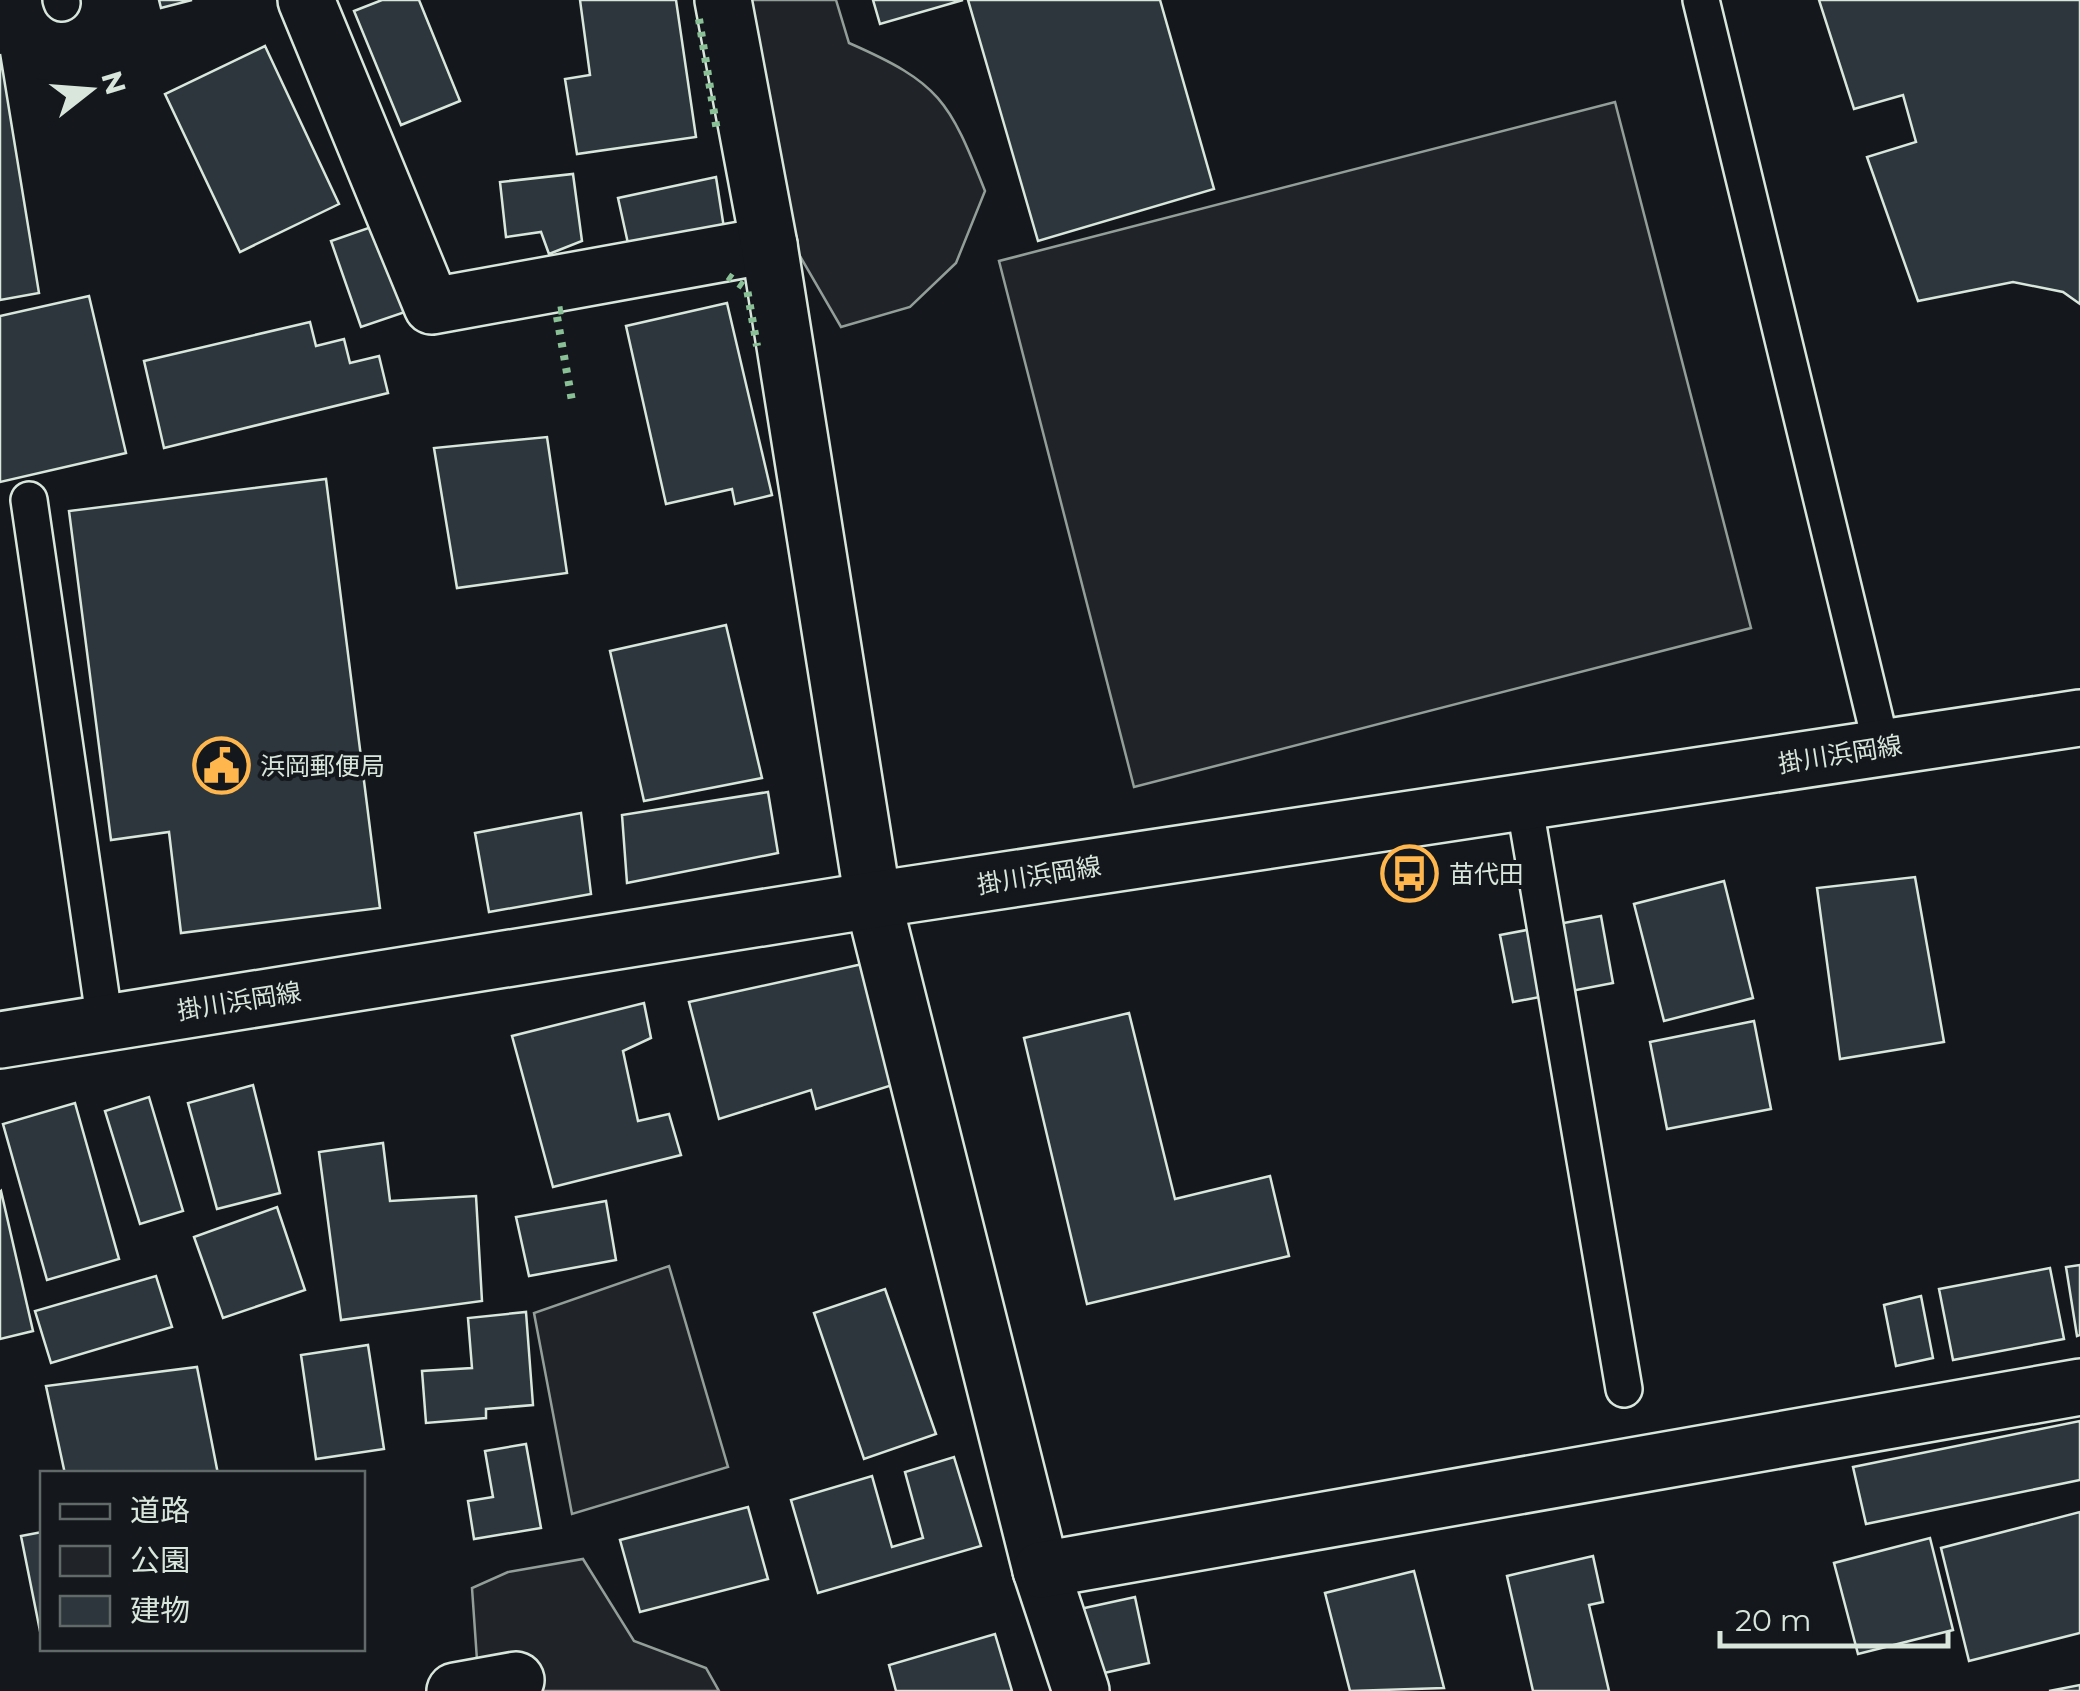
<svg xmlns="http://www.w3.org/2000/svg" width="2080" height="1691" font-family="Montserrat,'Noto Sans JP',sans-serif">
  <style>
    .green { fill: #202428; stroke: #939e99; stroke-width: 2.5 }
    .building { fill: #2c363c; stroke: #d8e6dc; stroke-width: 2.5 }
    .lines { fill: none; stroke-linecap: round; stroke-linejoin: round }
    .service-casing { stroke: #d8e6dc; stroke-width: 40 }
    .minor-casing { stroke: #d8e6dc; stroke-width: 60 }
    .primary-casing { stroke: #d8e6dc; stroke-width: 60 }
    .service { stroke: #14181c; stroke-width: 35 }
    .minor { stroke: #14181c; stroke-width: 55 }
    .primary { stroke: #14181c; stroke-width: 55 }
    .hedge { stroke: #8ac095; stroke-width: 8; stroke-dasharray: 5 8; stroke-linecap: butt }
    .labels { text-anchor: middle; stroke-width: 8; stroke-linejoin: round; paint-order: stroke }
    .street-label { font-size: 25px; fill: #d8e6dc; stroke: #14181c }
    .poi-label { font-size: 25px; fill: #d8e6dc; stroke: #14181c; text-anchor: start }
  </style>
  <rect width="100%" height="100%" fill="#14181c"/>
  <!-- green -->
  <g class="green">
    <path d="M 736,0 L 836,0 L 849,43 C 940,83 949,100 985,191 L 956,263 L 910,307 L 841,327 L 793,244 Z"/>
    <path d="M 1615,102 L 1751,628 L 1134,787 L 999,261 Z"/>
    <path d="M 669,1266 L 728,1467 L 572,1514 L 534,1313 Z"/>
    <path d="M 583,1559 L 634,1641 L 706,1668 L 719,1691 L 503,1691 L 477,1660 L 472,1588 L 508,1572 Z"/>
  </g>
  <!-- building -->
  <g class="building">
    <path d="M 159,0 L 192,0 L 161,8 Z"/>
    <path d="M 382,0 L 419,0 L 460,101 L 401,125 L 354,11 Z"/>
    <path d="M 580,0 L 676,0 L 696,137 L 577,154 L 565,79 L 590,75 Z"/>
    <path d="M 873,0 L 963,0 L 880,24 Z"/>
    <path d="M 968,0 L 1160,0 L 1214,189 L 1038,241 Z"/>
    <path d="M 1819,0 L 2080,0 L 2080,304 L 2063,292 L 2013,282 L 1918,301 L 1867,157 L 1916,142 L 1903,95 L 1854,109 Z"/>
    <path d="M 265,46 L 339,204 L 240,252 L 165,94 Z"/>
    <path d="M 0,54 L 39,293 L 0,300 Z"/>
    <path d="M 573,174 L 582,241 L 549,254 L 541,232 L 506,237 L 500,182 Z"/>
    <path d="M 716,177 L 724,228 L 629,248 L 618,198 Z"/>
    <path d="M 377,225 L 408,311 L 361,327 L 331,241 Z"/>
    <path d="M 89,296 L 126,453 L 0,482 L 0,316 Z"/>
    <path d="M 727,303 L 772,495 L 735,504 L 732,489 L 666,504 L 626,326 Z"/>
    <path d="M 310,322 L 316,346 L 344,339 L 350,363 L 379,356 L 388,393 L 164,448 L 144,361 Z"/>
    <path d="M 547,437 L 567,573 L 457,588 L 434,448 Z"/>
    <path d="M 326,479 L 380,908 L 181,933 L 169,832 L 111,840 L 69,511 Z"/>
    <path d="M 726,625 L 762,778 L 644,801 L 610,651 Z"/>
    <path d="M 768,792 L 778,853 L 627,883 L 622,815 Z"/>
    <path d="M 581,813 L 591,894 L 489,912 L 475,833 Z"/>
    <path d="M 1915,877 L 1944,1042 L 1840,1059 L 1817,888 Z"/>
    <path d="M 1724,881 L 1753,998 L 1664,1021 L 1634,904 Z"/>
    <path d="M 1601,916 L 1613,983 L 1513,1002 L 1500,935 Z"/>
    <path d="M 867,963 L 899,1083 L 816,1109 L 811,1090 L 719,1119 L 689,1002 Z"/>
    <path d="M 644,1003 L 651,1038 L 623,1051 L 638,1121 L 669,1114 L 681,1155 L 553,1187 L 512,1036 Z"/>
    <path d="M 1129,1013 L 1175,1199 L 1270,1176 L 1289,1256 L 1087,1304 L 1024,1038 Z"/>
    <path d="M 1754,1021 L 1771,1109 L 1667,1129 L 1650,1042 Z"/>
    <path d="M 253,1085 L 280,1193 L 217,1209 L 188,1103 Z"/>
    <path d="M 149,1097 L 183,1211 L 140,1224 L 105,1111 Z"/>
    <path d="M 75,1103 L 119,1259 L 47,1280 L 3,1124 Z"/>
    <path d="M 383,1143 L 390,1201 L 476,1196 L 482,1301 L 341,1320 L 319,1152 Z"/>
    <path d="M 1,1191 L 33,1331 L 0,1339 L 0,1192 Z"/>
    <path d="M 606,1201 L 616,1260 L 529,1276 L 516,1217 Z"/>
    <path d="M 277,1207 L 305,1290 L 223,1318 L 194,1237 Z"/>
    <path d="M 2080,1265 L 2080,1335 L 2077,1336 L 2066,1267 Z"/>
    <path d="M 2050,1268 L 2064,1339 L 1953,1360 L 1939,1289 Z"/>
    <path d="M 156,1276 L 172,1327 L 51,1363 L 35,1311 Z"/>
    <path d="M 885,1289 L 936,1434 L 864,1459 L 814,1313 Z"/>
    <path d="M 1921,1296 L 1933,1358 L 1896,1366 L 1884,1305 Z"/>
    <path d="M 526,1312 L 533,1405 L 486,1409 L 486,1418 L 426,1423 L 422,1371 L 472,1368 L 468,1318 Z"/>
    <path d="M 368,1345 L 384,1449 L 316,1459 L 301,1355 Z"/>
    <path d="M 197,1367 L 218,1474 L 65,1474 L 46,1386 Z"/>
    <path d="M 2080,1421 L 2080,1480 L 1866,1524 L 1853,1467 Z"/>
    <path d="M 526,1444 L 541,1528 L 474,1539 L 468,1501 L 493,1497 L 485,1451 Z"/>
    <path d="M 954,1457 L 981,1546 L 818,1593 L 791,1500 L 872,1476 L 892,1547 L 923,1538 L 905,1472 Z"/>
    <path d="M 748,1507 L 768,1579 L 640,1612 L 620,1540 Z"/>
    <path d="M 2080,1512 L 2080,1633 L 1969,1661 L 1941,1548 Z"/>
    <path d="M 42,1532 L 42,1641 L 21,1536 Z"/>
    <path d="M 1930,1538 L 1953,1630 L 1858,1654 L 1834,1563 Z"/>
    <path d="M 1593,1556 L 1603,1602 L 1589,1605 L 1609,1691 L 1533,1691 L 1507,1576 Z"/>
    <path d="M 1414,1571 L 1444,1688 L 1350,1691 L 1325,1593 Z"/>
    <path d="M 1135,1597 L 1149,1663 L 1095,1675 L 1080,1609 Z"/>
    <path d="M 995,1634 L 1012,1691 L 896,1691 L 889,1665 Z"/>
    <path d="M 2080,1685 L 2080,1691 L 2049,1691 Z"/>
  </g>
  <g class="lines">
    <defs>
      <g id="service">
        <path d="M 61,0 L 62,3"/>
        <path d="M 1701,0 L 1882,748"/>
        <path d="M 29,500 L 105,1023"/>
        <path d="M 1524,802 L 1624,1389"/>
      </g>
      <g id="minor">
        <path d="M 306,0 L 432,306 L 769,245"/>
        <path d="M 723,0 L 769,245 L 873,900 L 1041,1570 L 1081,1691"/>
        <path d="M 1041,1570 L 2080,1387"/>
        <path d="M 455,1691 L 516,1680"/>
      </g>
      <path id="primary" d="M 0,1040 L 873,900 L 2080,718"/>
    </defs>
    <!-- service casing -->
    <use href="#service" class="service-casing"/>
    <!-- minor casing -->
    <use href="#minor" class="minor-casing"/>
    <!-- primary casing -->
    <use href="#primary" class="primary-casing"/>
    <!-- service -->
    <use href="#service" class="service"/>
    <!-- minor -->
    <use href="#minor" class="minor"/>
    <!-- primary -->
    <use href="#primary" class="primary"/>
    <!-- hedge -->
    <g class="hedge">
      <path d="M 699,19 L 717,131"/>
      <path d="M 728,276 L 747,289 L 757,346"/>
      <path d="M 563,310 L 556,311 L 572,401"/>
    </g>
  </g>
  <!-- icons -->
  <defs>
    <symbol id="civic-ring" viewBox="-11 -11 22 22"><circle r="9.5" fill="#14181c" stroke="#ffb74d" stroke-width="1.5"/><path d="M-.6-6.5H3V-4.5H.6V-3L4-1V1h2V6H-6V1h2V-1L-.6-3ZM-1.2 2.5V6h2.4V2.5Z" fill="#ffb74d"/></symbol>
    <symbol id="bus-ring" viewBox="-11 -11 22 22"><circle r="9.5" fill="#14181c" stroke="#ffb74d" stroke-width="1.5"/><path d="M-5-6H5V4H4V6H2V4H-2V6H-4V4H-5ZM-3.5-4V0h7V-4ZM-3.5 1.2v1.5H-2V1.2ZM2 1.2v1.5H3.5V1.2Z" fill="#ffb74d"/></symbol>
  </defs>
  <g fill-rule="evenodd">
    <use href="#civic-ring" x="190" y="734" width="63" height="63"/>
    <use href="#bus-ring" x="1378" y="842" width="63" height="63"/>
  </g>
  <g class="labels">
    <!-- street labels -->
    <g class="street-label">
      <text transform="translate(1840 754) rotate(-9)" y="9">掛川浜岡線</text>
      <text transform="translate(1039 875) rotate(-9)" y="9">掛川浜岡線</text>
      <text transform="translate(239 1001) rotate(-9)" y="9">掛川浜岡線</text>
    </g>
    <!-- poi labels -->
    <g class="poi-label">
      <text x="260" y="775">浜岡郵便局</text>
      <text x="1449" y="883">苗代田</text>
    </g>
  </g>
  <!-- legend -->
  <rect x="40" y="1471" width="325" height="180" fill="#14181c" stroke="#626a69" stroke-width="2.5"/>
  <rect x="60" y="1504" width="50" height="15" fill="#14181c" stroke="#626a69" stroke-width="2.5"/>
  <text x="130" y="1521" font-size="30" fill="#d8e6dc">道路</text>
  <rect x="60" y="1546" width="50" height="30" fill="#202428" stroke="#626a69" stroke-width="2.5"/>
  <text x="130" y="1571" font-size="30" fill="#d8e6dc">公園</text>
  <rect x="60" y="1596" width="50" height="30" fill="#2c363c" stroke="#626a69" stroke-width="2.5"/>
  <text x="130" y="1621" font-size="30" fill="#d8e6dc">建物</text>
  <!-- north arrow -->
  <g transform="translate(90 90) rotate(73)" stroke="#14181c" stroke-width="8" paint-order="stroke">
  <path d="M0-8L18 38L0 25L-18 38Z" fill="#d8e6dc"/>
  <text y="-15" font-size="28" font-weight="bold" text-anchor="middle" fill="#d8e6dc">N</text>
  </g>
  <!-- scale -->
  <path d="M1720 1631v15h228v-15" fill="none" stroke="#d8e6dc" stroke-width="5"/>
  <text x="1735" y="1631" font-size="30" fill="#d8e6dc" stroke="#14181c" stroke-width="8" paint-order="stroke">20 m</text>
</svg>
